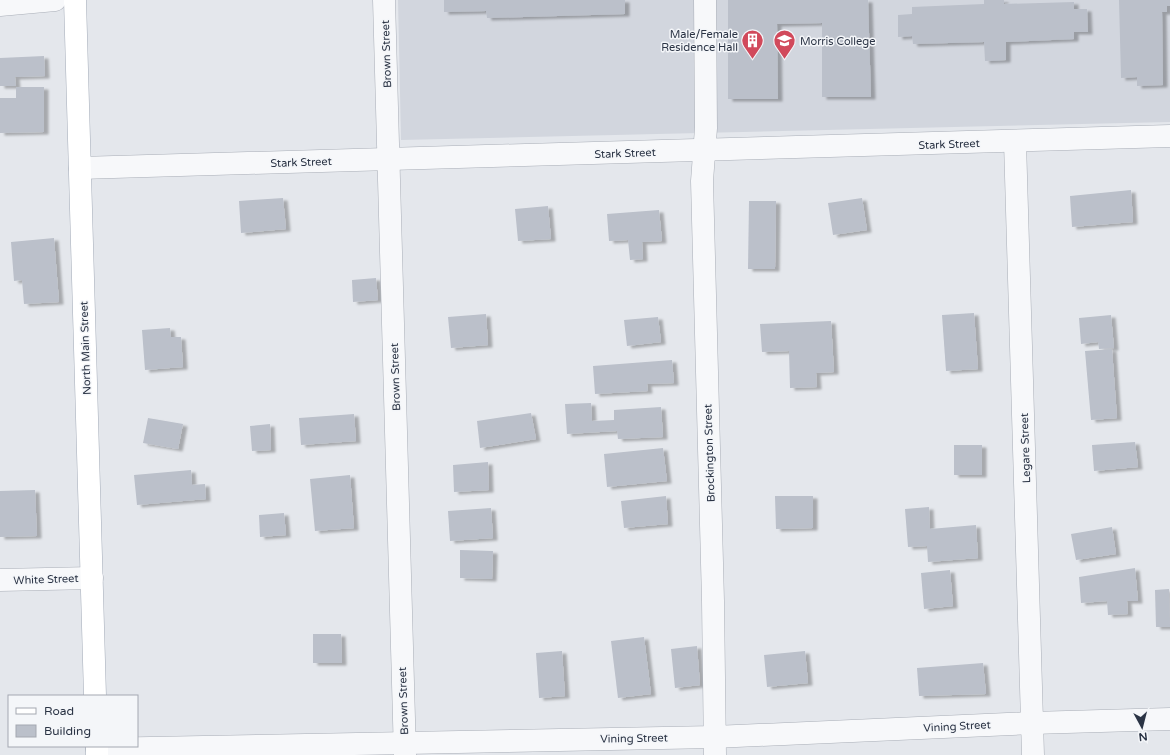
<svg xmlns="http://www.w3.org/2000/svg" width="1170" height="755" font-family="'Varela Round',sans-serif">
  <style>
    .built { fill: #d2d6de }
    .building { fill: #bbc0ca; filter: url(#shadow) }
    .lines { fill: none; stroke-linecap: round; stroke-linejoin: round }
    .minor-casing { stroke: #a9aeb7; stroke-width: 23 }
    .major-casing { stroke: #a3abb8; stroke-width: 23 }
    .minor { stroke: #f7f8fa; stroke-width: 22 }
    .major { stroke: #fff; stroke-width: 22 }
    .labels { text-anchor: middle; stroke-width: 3; stroke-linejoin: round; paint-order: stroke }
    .poi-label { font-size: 11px; fill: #2b3445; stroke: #f4f6f9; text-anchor: end }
    .street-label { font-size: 11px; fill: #2b3445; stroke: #f4f6f9 }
  </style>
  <defs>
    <filter id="shadow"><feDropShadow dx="4.5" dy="2.5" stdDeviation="1" flood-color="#0004"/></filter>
  </defs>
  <rect width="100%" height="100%" fill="#e4e7ec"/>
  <!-- built -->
  <path class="built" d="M 398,0 L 1170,0 L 1170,122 L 401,140 Z"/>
  <!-- building -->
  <g class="building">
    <path d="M 444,0 L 625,0 L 625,14 L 487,18 L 486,11 L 444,12 Z"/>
    <path d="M 728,0 L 868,0 L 871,97 L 822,97 L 822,23 L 777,24 L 778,99 L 728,99 Z"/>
    <path d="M 984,0 L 1004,0 L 1004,4 L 1074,2 L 1074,9 L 1087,9 L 1088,32 L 1074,32 L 1074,39 L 1006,42 L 1006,60 L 985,61 L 984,42 L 913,44 L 912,36 L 898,37 L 898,15 L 912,14 L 912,7 L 984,4 Z"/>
    <path d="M 1119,0 L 1170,0 L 1170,6 L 1167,6 L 1167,12 L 1162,12 L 1163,85 L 1137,86 L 1137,77 L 1121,78 Z"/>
    <path d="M 44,56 L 45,76 L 15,77 L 16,86 L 0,86 L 0,58 Z"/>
    <path d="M 16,87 L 44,87 L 44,132 L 0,133 L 0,98 L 16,98 Z"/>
    <path d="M 1131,190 L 1133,222 L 1072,227 L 1070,196 Z"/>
    <path d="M 283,198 L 286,229 L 241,233 L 239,201 Z"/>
    <path d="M 862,198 L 867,230 L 833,235 L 828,203 Z"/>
    <path d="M 749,201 L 776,201 L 775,269 L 748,269 Z"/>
    <path d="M 548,206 L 551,239 L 518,241 L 515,209 Z"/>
    <path d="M 659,210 L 662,241 L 642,242 L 643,259 L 630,260 L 628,240 L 609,241 L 607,214 Z"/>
    <path d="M 54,238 L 59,302 L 24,304 L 22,280 L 14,281 L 11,242 Z"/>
    <path d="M 376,278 L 378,300 L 353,302 L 352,280 Z"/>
    <path d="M 974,313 L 978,369 L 946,371 L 942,315 Z"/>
    <path d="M 486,314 L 488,345 L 451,348 L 448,317 Z"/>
    <path d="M 1111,315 L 1114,348 L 1099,349 L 1098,342 L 1081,344 L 1079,318 Z"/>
    <path d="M 658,317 L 661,342 L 627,346 L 624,320 Z"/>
    <path d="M 831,321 L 834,372 L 816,373 L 817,387 L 790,388 L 789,351 L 762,352 L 760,324 Z"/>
    <path d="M 170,328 L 171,337 L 181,337 L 183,367 L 145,370 L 142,330 Z"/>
    <path d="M 1112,349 L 1117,418 L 1091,420 L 1085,351 Z"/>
    <path d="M 672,360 L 674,383 L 647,384 L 648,391 L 595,394 L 593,366 Z"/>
    <path d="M 591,403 L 592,421 L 614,420 L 614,410 L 661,407 L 663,437 L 618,439 L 617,431 L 567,434 L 565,404 Z"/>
    <path d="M 531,413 L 536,439 L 480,448 L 477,421 Z"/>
    <path d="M 354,414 L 356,441 L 301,445 L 299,418 Z"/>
    <path d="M 148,418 L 183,424 L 178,449 L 143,443 Z"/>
    <path d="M 270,424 L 271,450 L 252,451 L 250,426 Z"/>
    <path d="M 1135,442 L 1138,467 L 1094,471 L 1092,445 Z"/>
    <rect x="954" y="445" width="28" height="30"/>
    <path d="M 663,448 L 667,481 L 607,487 L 604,454 Z"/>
    <path d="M 488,462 L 489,490 L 454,492 L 453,465 Z"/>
    <path d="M 191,470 L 192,485 L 205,484 L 206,499 L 137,505 L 134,475 Z"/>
    <path d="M 350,475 L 354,528 L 315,531 L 310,479 Z"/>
    <path d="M 35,490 L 37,536 L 0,537 L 0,491 Z"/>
    <path d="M 666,496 L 668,524 L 624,528 L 621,501 Z"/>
    <path d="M 775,496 L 813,496 L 813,528 L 776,529 Z"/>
    <path d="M 929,507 L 930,529 L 976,525 L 978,558 L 928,562 L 927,546 L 908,547 L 905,509 Z"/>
    <path d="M 491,508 L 493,538 L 450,541 L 448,511 Z"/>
    <path d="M 284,513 L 286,535 L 260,537 L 259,515 Z"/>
    <path d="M 1112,527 L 1116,554 L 1076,560 L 1071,534 Z"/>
    <path d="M 460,550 L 493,551 L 492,579 L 460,578 Z"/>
    <path d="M 1135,568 L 1138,601 L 1127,601 L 1128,614 L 1108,615 L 1107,601 L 1081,603 L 1079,577 Z"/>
    <path d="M 950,570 L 953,606 L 924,609 L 921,573 Z"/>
    <path d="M 1169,589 L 1170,627 L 1156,627 L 1155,590 Z"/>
    <path d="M 313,634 L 341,634 L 342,663 L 313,663 Z"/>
    <path d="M 644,637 L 651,694 L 618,698 L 611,641 Z"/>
    <path d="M 697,646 L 700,685 L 675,688 L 671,649 Z"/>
    <path d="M 562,651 L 565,696 L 539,698 L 536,653 Z"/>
    <path d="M 805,651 L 808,683 L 767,687 L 764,655 Z"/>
    <path d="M 983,663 L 986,694 L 919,696 L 917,668 Z"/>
  </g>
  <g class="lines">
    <defs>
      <g id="minor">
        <path d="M 384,0 L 405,755"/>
        <path d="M 705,0 L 706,128 L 702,181 L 713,601 L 715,755"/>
        <path d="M 0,5 L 55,0"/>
        <path d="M 1015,142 L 1033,755"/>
        <path d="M 80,168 L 1170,136"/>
        <path d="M 0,580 L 92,578"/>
        <path d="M 97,749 L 714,737 L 1032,723 L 1170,719"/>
      </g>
      <g id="major">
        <path d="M 75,0 L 95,696"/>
        <path d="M 97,746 L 97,755"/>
      </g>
    </defs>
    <!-- minor casing -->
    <use href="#minor" class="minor-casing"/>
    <!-- major casing -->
    <use href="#major" class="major-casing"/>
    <!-- minor -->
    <use href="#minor" class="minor"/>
    <!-- major -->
    <use href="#major" class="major"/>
  </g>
  <!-- icons -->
  <defs>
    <symbol id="building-pin" viewBox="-11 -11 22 30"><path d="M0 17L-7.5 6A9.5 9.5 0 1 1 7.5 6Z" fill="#d1495b" stroke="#f4f6f9"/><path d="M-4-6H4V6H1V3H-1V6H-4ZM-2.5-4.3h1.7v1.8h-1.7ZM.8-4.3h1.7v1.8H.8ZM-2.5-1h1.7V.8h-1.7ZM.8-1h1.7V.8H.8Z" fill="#fff"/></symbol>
    <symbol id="university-pin" viewBox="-11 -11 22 30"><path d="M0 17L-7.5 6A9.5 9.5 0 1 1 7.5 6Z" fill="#d1495b" stroke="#f4f6f9"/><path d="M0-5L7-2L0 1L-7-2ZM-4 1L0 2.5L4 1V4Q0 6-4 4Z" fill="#fff"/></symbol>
  </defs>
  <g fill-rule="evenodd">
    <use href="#building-pin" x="740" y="28" width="25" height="34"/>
    <use href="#university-pin" x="772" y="28" width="25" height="34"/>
  </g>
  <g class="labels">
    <!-- poi labels -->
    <g class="poi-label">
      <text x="738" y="38">Male/Female<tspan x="738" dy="13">Residence Hall</tspan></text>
      <text x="800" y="45" text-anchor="start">Morris College</text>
    </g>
    <!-- street labels -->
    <g class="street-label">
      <text transform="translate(386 54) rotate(-92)" y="4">Brown Street</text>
      <text transform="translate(949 144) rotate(-2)" y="4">Stark Street</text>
      <text transform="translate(625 153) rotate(-2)" y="4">Stark Street</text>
      <text transform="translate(301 162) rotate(-2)" y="4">Stark Street</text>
      <text transform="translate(85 348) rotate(-92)" y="4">North Main Street</text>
      <text transform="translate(395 377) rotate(-92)" y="4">Brown Street</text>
      <text transform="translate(1025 448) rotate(-92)" y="4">Legare Street</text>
      <text transform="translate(709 453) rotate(-92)" y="4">Brockington Street</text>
      <text transform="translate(46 579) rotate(-2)" y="4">White Street</text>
      <text transform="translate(403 701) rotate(-92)" y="4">Brown Street</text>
      <text transform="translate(957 726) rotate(-3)" y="4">Vining Street</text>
      <text transform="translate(634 738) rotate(-1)" y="4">Vining Street</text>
    </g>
  </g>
  <!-- legend -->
  <rect x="8" y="695" width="130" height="52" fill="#f4f6f9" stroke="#a4a8b1"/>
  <rect x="16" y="708" width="20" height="6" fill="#ffffff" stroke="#a4a8b1"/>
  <text x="44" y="715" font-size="12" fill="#2b3445">Road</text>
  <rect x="16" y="725" width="20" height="12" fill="#bbc0ca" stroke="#a4a8b1"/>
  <text x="44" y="735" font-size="12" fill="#2b3445">Building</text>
  <!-- north arrow -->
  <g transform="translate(1142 727) rotate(173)" stroke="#f4f6f9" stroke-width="3" paint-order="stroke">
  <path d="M0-3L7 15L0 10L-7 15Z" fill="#2b3445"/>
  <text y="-6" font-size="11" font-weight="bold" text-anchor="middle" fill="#2b3445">N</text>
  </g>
</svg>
